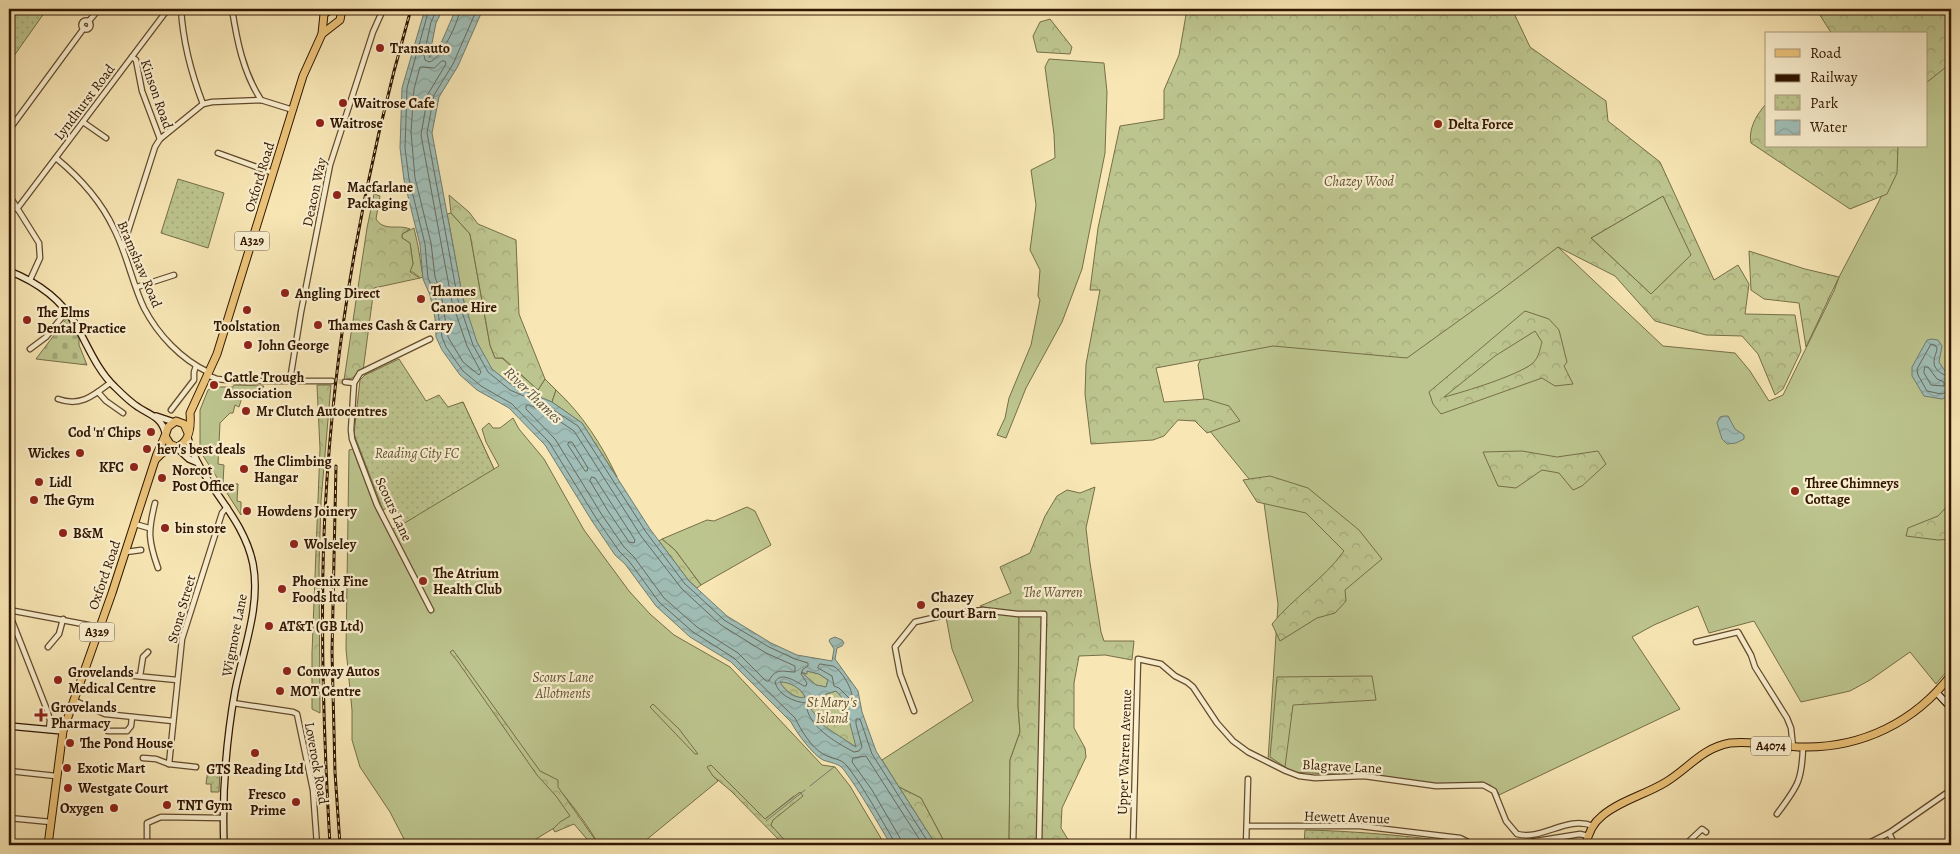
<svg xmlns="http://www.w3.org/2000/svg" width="1960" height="854" font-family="Alegreya,serif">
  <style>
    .green { fill: #bdc58e; stroke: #766e47 }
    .forest { fill: url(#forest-crowns); stroke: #766e47; fill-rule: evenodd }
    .cemetery { fill: url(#cemetery-stones); stroke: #766e47 }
    .park { fill: url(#park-dots); stroke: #766e47 }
    .water { fill: url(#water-waves); stroke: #737b6e; fill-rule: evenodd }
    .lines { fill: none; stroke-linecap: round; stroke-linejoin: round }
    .shore { stroke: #686a5c; stroke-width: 1 }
    .stream { stroke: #737b6e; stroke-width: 1 }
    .street-tunnel { stroke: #d0bd91; stroke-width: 4.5; stroke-dasharray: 4.5 2; stroke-linecap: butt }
    .street-casing { stroke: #624a2d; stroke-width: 7 }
    .secondary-casing { stroke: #301600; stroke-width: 8 }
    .primary-casing { stroke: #301600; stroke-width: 9 }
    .street { stroke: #faefcf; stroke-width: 4.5 }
    .secondary { stroke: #faefcf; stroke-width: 5.5 }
    .primary { stroke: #ecc47a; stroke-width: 7 }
    .rail-casing { stroke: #301600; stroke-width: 3 }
    .rail { stroke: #faefcf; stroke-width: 1; stroke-dasharray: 4; stroke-linecap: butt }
    .poi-dot { fill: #8f2418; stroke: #faefcf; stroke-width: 2 }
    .labels { text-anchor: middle; stroke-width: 4.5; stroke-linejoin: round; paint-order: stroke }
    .shield { fill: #faefcf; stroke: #6d573e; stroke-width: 1 }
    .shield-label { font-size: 12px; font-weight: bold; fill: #301600 }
    .poi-label { font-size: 14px; font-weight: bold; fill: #301600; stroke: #faefcf; text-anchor: start }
    .street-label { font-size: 14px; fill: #301600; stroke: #faefcf }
    .park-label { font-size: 14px; font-style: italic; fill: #615332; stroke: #faefcf }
    .water-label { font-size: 15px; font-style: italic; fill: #575140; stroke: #faefcf }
  </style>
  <defs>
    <pattern id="forest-crowns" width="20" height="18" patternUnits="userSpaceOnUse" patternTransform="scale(1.25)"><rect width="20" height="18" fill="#bdc58e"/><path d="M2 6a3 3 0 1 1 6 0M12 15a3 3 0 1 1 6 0" fill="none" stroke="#a3a879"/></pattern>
    <pattern id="cemetery-stones" width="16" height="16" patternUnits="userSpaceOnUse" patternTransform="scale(1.25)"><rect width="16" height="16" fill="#bdc58e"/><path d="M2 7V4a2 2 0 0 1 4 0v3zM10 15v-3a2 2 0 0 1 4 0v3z" fill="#a3a879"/></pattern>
    <pattern id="park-dots" width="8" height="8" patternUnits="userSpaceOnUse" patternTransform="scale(1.25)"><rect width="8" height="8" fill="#bdc58e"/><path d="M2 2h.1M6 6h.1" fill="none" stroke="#a3a879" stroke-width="1.8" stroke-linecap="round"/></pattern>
    <pattern id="water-waves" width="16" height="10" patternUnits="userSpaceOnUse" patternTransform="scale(1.25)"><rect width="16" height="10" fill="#a0beb7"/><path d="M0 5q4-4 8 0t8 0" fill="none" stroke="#8aa39c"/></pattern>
  </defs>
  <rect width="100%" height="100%" fill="#f8e7b5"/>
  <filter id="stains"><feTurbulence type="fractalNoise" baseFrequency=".004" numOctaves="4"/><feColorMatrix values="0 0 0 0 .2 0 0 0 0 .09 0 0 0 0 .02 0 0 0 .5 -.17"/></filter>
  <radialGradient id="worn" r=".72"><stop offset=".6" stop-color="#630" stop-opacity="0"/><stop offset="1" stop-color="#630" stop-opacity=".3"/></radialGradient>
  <!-- green -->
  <g class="green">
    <path d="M 1951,53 L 1951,666 L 1936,684 L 1910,652 L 1870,680 L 1850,691 L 1801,702 L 1754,621 L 1709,633 L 1698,606 L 1654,625 L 1632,637 L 1680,709 L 1499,795 L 1498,792 L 1490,785 L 1482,782 L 1452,785 L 1351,775 L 1290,772 L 1268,760 L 1278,604 L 1263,496 L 1209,430 L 1198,365 L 1211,337 L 1558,247 L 1663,346 L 1735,353 L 1750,371 L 1769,401 L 1783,395 L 1834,291 L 1839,277 L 1879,201 L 1892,173 L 1893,146 L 1926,146 L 1926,73 Z"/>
    <path d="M 1049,59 L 1104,63 L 1107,92 L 1105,153 L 1082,269 L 1062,322 L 1026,388 L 1006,438 L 997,435 L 1005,418 L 1009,398 L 1031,345 L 1040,300 L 1038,296 L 1040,270 L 1030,250 L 1036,205 L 1031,170 L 1055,158 L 1054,134 L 1045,67 Z"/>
    <path d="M 1663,196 L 1692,255 L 1651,294 L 1591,238 Z"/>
    <path d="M 451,213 L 470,234 L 490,345 L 495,358 L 502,358 L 538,390 L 545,379 L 556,390 L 552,402 C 531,394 507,386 492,369 C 463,333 457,259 447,214 Z"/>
    <path d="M 414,228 L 418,246 L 423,277 L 420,278 L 413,272 L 410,272 L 409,270 L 413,264 L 410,243 L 402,238 L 402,234 Z"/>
    <path d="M 234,385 L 264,386 L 258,395 L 244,391 L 239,407 L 235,405 L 233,413 L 230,413 L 220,423 L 218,464 L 224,465 L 223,483 L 238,484 L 237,501 L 241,502 L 241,515 L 200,451 L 200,410 L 208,390 L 213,387 L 233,387 Z"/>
    <path d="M 463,402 L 494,469 L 499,466 L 486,442 L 482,429 L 489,423 L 493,428 L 500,428 L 513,418 L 519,429 L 544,459 L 584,530 L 629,591 L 650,614 L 674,635 L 730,667 L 822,765 L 835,767 L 850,786 L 885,845 L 786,845 L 768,823 L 794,796 L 765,819 L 711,765 L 713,776 L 718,781 L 640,845 L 599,845 C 583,818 564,793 541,771 L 574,816 L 526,845 L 407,845 L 390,812 L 360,767 L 352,740 L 352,710 L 346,649 L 349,450 L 353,449 L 360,468 L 388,532 L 416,516 L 448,408 Z"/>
    <path d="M 747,507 L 755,511 L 771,545 L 701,585 L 675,550 L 662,539 L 707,520 L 714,521 Z"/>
    <path d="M 980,610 L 1019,616 L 1018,706 L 1020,732 L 1010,760 L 1009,845 L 946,845 L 921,798 L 899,787 L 882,760 L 973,701 L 952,649 L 946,617 Z"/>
  </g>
  <!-- forest -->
  <g class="forest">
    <path d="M 1187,9 L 1512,9 L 1530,47 L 1606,101 L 1608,121 L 1660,162 L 1714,280 L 1738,265 L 1749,284 L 1745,314 L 1795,315 L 1801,351 L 1783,389 L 1775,395 L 1758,354 L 1742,336 L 1706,335 L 1655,321 L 1615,276 L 1558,247 L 1500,291 L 1407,358 L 1273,346 L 1156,368 L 1164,402 L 1206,399 L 1229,406 L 1240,421 L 1207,433 L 1195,421 L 1178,420 L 1164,436 L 1153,440 L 1091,444 L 1085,394 L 1086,364 L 1100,290 L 1090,290 L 1098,228 L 1120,126 L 1164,119 L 1164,90 L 1179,55 ZM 1663,196 L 1691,255 L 1651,294 L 1591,238 Z"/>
    <path d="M 1816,9 L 1951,9 L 1951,63 L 1926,83 L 1926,34 L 1832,34 Z"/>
    <path d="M 1050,19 L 1072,47 L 1070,54 L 1037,52 L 1033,36 L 1040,22 Z"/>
    <path d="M 1766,104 L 1766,146 L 1898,146 L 1897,173 L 1887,194 L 1850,209 L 1751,143 C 1748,129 1757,114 1766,104 Z"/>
    <path d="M 374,194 L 380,196 L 376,219 C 384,232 398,224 410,229 L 402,234 L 402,238 L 410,243 L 413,264 L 410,272 L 420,278 L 374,288 L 363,371 L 352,378 L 344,380 L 367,228 Z"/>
    <path d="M 449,195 L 469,212 L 478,224 L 516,240 L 519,314 L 545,379 L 538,390 L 503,358 L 495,358 L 490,345 L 470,234 L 451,213 Z"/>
    <path d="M 1749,251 L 1805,269 L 1839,277 L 1806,347 L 1799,303 L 1764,299 L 1751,290 Z"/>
    <path d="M 1525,311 L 1549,319 L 1559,330 L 1567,362 L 1564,366 L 1573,384 L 1555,386 L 1542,378 L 1441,414 L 1433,404 L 1429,392 ZM 1535,331 L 1542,342 C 1540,349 1539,357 1533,363 C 1519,375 1464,392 1444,397 L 1495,356 Z"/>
    <path d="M 317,385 L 331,385 L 321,501 L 319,566 L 320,713 L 312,709 L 312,653 L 320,449 Z"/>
    <path d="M 556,390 C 582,414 602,445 617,477 L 582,423 L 552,402 Z"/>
    <path d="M 1522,451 L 1557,457 L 1598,451 L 1606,464 L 1582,486 L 1573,490 L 1559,473 L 1542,470 L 1516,488 L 1498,486 L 1483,452 Z"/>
    <path d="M 1270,476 L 1308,488 L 1359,530 L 1382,559 L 1345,590 L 1346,601 L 1335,613 L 1317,618 L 1280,641 L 1272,624 C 1294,597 1324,579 1344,551 L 1306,513 L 1257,502 L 1243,480 Z"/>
    <path d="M 1095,487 L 1086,528 L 1090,563 L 1101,632 L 1104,641 L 1134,641 L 1132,660 L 1105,655 L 1079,656 L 1074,683 L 1074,728 L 1085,748 L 1086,757 L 1062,808 L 1061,828 L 1069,841 L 1068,845 L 1009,845 L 1010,760 L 1020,732 L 1018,706 L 1019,617 L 980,606 L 1011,593 L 1000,567 L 1030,553 L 1045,516 L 1057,496 L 1067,490 L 1080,493 Z"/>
    <path d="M 1951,502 L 1951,539 L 1938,540 L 1906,536 L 1908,528 L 1938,516 Z"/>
    <path d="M 662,539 L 675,550 L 701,585 L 697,588 L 689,581 L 659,541 Z"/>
    <path d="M 453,650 L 540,771 L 558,780 L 558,787 L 599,845 L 592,845 L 574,824 L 555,832 L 553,829 L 560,822 L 570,816 L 556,796 L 537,775 L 458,662 L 450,652 Z"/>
    <path d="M 807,671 L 819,674 L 828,680 L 826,687 L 816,685 L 801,672 L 806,674 Z"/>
    <path d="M 1372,676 L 1376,700 L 1293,705 L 1285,767 L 1270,757 L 1277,677 Z"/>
    <path d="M 780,682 C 789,681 801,688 805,697 C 796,700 784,690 780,682 Z"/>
    <path d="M 836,691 C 839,694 842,697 845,700 C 847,704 856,743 856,747 L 824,727 L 810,709 L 826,694 Z"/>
    <path d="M 653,704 L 679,729 L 698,754 L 695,754 L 650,707 Z"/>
    <path d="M 711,765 L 765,819 L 800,792 L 803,796 L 773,820 L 771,825 L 789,845 L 784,845 L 731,791 L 713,776 L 707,767 Z"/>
    <path d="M 899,787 L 921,798 L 946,845 L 936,845 Z"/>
  </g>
  <!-- cemetery -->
  <path class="cemetery" d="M 67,318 L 79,338 L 79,345 L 87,365 L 36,359 Z"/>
  <!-- park -->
  <g class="park">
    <path d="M 9,9 L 47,9 L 9,63 Z"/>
    <path d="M 178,179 L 224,193 L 208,248 L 161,233 Z"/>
    <path d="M 399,359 L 426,401 L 439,395 L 448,407 L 463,402 L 494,469 L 403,524 L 395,504 L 383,510 L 354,434 L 360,380 L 365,375 Z"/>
    <path d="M 208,769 L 220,769 L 219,792 L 211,792 L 211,784 L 206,784 Z"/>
    <path d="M 1305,830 C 1356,831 1406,836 1457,842 L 1457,845 L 1304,845 Z"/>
  </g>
  <!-- water -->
  <g class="water">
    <path d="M 425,9 L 443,9 L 436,23 L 429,58 L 442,41 L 456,9 L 483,9 L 458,66 L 439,97 L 432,133 L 463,299 L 477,342 L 492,369 L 513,386 L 552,402 L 582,423 L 650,529 L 689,581 L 727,616 L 771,643 L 797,655 L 832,661 L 834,649 L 829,641 L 830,639 L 835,637 L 842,640 L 844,643 L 842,646 L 837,648 L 835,659 L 858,691 L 862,712 L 876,751 L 936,845 L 891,845 C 876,820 861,793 844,770 C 839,763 831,763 823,760 C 813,755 796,732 791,722 L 731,662 L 690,637 L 656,606 L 625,564 L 615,555 L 592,521 L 545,445 L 509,408 L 477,390 L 460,375 L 442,350 L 436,337 L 435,318 L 430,295 L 423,279 L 420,245 L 404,180 L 400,148 L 402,88 ZM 807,671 L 819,674 L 828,680 L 826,687 L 816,685 L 801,672 L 807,674 ZM 780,682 C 790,682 801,688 805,697 C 796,700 784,690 780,682 ZM 836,691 L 845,701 L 848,707 L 848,716 L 856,747 L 824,726 L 811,709 L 826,694 Z"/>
    <path d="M 1932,339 L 1938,340 L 1942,346 L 1939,362 L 1945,371 L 1951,373 L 1951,395 L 1942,399 L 1924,396 L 1912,376 L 1912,367 L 1927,340 Z"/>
    <path d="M 1724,416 L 1728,416 L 1735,429 L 1744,435 L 1744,439 L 1736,443 L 1727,444 L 1722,439 L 1717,423 L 1720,417 Z"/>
  </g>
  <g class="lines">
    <!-- shore -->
    <g class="shore">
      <path d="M 429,9 L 407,88 L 405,148 L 409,179 L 425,244 L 428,278 L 435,294 L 442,337 L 446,347 L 463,371 L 481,386 L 512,404 L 549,442 L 596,518 L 619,551 L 629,561 L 659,602 L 693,632 L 734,658 L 795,718 C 801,730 811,747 823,754 C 831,759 841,758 847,766 C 865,789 879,816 894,841 L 895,845"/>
      <path d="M 437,9 L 431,22 L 424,55 L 425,60 L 429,62 C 441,60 459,21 460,9"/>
      <path d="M 477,9 L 453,64 L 434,95 L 427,133 L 458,300 L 473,345 L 488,372 L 510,390 L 549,407 L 578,426 L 646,532 L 685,584 L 694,592 L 724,620 L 769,647 L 795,659 L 808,663 L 808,666 L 803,669 L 801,674 L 807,683 L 806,686 L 804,686 C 795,681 781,671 775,682 C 778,695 794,702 806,703 C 807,726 835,742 854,752 L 859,751 L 862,747 L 856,724 L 856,719 L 860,719 L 872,754 L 930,845"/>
      <path d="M 442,61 L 445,61 L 446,64 L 428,94 L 421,135 L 452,302 L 467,346 L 481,372 L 479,375 L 463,362 L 448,337 L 441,293 L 435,277 L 431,243 L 415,178 L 411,132 L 414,89 L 420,67 L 434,68 Z"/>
      <path d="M 1925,367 L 1928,367 L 1937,379 L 1944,382 L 1944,386 L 1931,385 L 1924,373 Z"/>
      <path d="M 1951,377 C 1944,376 1933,370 1934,361 C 1934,356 1937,353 1937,348 L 1935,345 L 1931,344 L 1917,369 L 1918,375 L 1927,391 L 1941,394 L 1951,391"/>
      <path d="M 529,405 L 546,412 L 574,431 L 641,536 L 682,589 L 721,625 L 766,653 L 795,666 L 795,672 C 784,672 775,667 769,681 L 766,681 L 738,653 L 697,627 L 664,598 L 634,557 L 624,547 L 602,515 L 555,439 L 526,409 L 526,406 Z"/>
      <path d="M 569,442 L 572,442 L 588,468 L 587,471 L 585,471 L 568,445 Z"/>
      <path d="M 592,477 L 595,478 L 635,540 L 634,543 L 629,542 L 608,511 L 590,481 Z"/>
      <path d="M 820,664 C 824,665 829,665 833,666 C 841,669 853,690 852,697 L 849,698 L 839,688 L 834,686 L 832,676 L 818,668 Z"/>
      <path d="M 901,845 L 900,838 L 872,790 L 852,762 L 853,758 L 866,756 L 923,845"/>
    </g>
    <!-- stream -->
    <g class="stream">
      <path d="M 810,786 L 834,767"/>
      <path d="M 766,821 L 805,790"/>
    </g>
    <!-- street-tunnel -->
    <path class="street-tunnel" d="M 332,381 L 345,382"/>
    <defs>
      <g id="street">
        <path d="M 181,9 C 183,42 191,73 203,104"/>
        <path d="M 232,9 C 237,41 243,72 261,100"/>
        <path d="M 320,9 L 324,16"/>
        <circle cx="86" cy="25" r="4.5"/>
        <path d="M 89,21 L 99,9"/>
        <path d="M 132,57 L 136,60 L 142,91 L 160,139"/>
        <path d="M 83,122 L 106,138"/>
        <path d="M 9,130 L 84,28"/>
        <path d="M 218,153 L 273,173"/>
        <path d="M 56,158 C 79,177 101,201 114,229 C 127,254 132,283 144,308 C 158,335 181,359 208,372"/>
        <path d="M 9,195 L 39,243 L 40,258 L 30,280"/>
        <path d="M 17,209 L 168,9"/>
        <path d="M 123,247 L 155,147 L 160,139 L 203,104 L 212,102 L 261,100 L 293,110"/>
        <path d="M 137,287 L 174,275"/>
        <path d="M 430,339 L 360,373 L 354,383 L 351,430 L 352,439 L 377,505 L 431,610"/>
        <path d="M 30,349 L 46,337 L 67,311"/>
        <path d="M 207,375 L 217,379 L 236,381 L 332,381"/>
        <path d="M 290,380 L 301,312 L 330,165 L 373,32 L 381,14"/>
        <path d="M 345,382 L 354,383"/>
        <path d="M 98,392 L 106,401 L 123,413"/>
        <path d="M 58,399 C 80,407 93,396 110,383"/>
        <path d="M 171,410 L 194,380 L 194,372 L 196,366"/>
        <path d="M 155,503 C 148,531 148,540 158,568"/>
        <path d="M 135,524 L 149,528"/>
        <path d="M 126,552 L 141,550"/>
        <path d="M 9,610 L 99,627"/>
        <path d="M 9,613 L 47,710 L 50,720 L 49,730"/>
        <path d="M 1696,642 L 1738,632 L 1751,655 L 1755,667 L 1787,718 L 1791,728 L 1793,747"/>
        <path d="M 48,647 L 59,634 L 63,619"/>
        <path d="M 84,671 L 177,680"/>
        <path d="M 140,676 L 143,657 L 148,652"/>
        <path d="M 73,700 L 105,714 L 173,721"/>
        <path d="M 233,703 L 293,712 L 297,714 L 313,790 L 317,845"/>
        <path d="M 914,711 L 900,674 L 895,647 L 915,622 L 954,613 L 983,610 L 1018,614 L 1044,614 L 1039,845"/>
        <path d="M 108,731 L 127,731 L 131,726 L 132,717"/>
        <path d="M 143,758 L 156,759 L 169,764 L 196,767"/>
        <path d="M 169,764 L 182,639 L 222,513 L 227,507"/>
        <path d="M 9,771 L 56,776"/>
        <path d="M 1777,814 C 1797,787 1802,782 1803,747"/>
        <path d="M 9,818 L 51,822"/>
        <path d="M 1247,826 L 1360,826 L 1460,838 L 1474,845"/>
        <path d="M 1889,833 L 1895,845"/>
        <path d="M 147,845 L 147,823 L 161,817 L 223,818"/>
        <path d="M 1133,845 L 1138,659 L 1161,664 L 1175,676 L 1187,682 L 1193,687 L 1217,723 L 1233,741 L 1248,752 L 1286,771 L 1299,776 L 1315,778 L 1364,776 L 1436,786 L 1483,785 L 1494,791 L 1506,821 L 1517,834 C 1542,841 1567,815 1593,826"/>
        <path d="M 1246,845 L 1248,779"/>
        <path d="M 1526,845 L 1530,842 L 1580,834 L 1588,836"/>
        <path d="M 1685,845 L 1702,829 L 1706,832"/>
        <path d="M 1865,845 L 1889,833 L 1951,790"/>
      </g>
      <g id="secondary">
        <path d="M 9,271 C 37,282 61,299 76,325 C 88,346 97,370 115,387 C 122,394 130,402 138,407 C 150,415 161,417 165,432"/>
        <path d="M 156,416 L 174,422"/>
        <path d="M 188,438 C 200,484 243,514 253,564 C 261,606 243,650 235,691 C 226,742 222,794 224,845"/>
        <path d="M 176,447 L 189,459 L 196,462"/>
        <path d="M 1937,693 L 1951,708"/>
        <path d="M 9,726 L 63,731"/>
      </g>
      <g id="primary">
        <path d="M 322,34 L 324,14 L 331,9"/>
        <path d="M 188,433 L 184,424 L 176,421 L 168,427 L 165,436 L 170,444 L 176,447 C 190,443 191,425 190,413 L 217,354 L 303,76 L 322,34 L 340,20 L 342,9"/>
        <path d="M 156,459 L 162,453 L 174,446"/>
        <path d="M 48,845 L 63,731 L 112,593 L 157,454 L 165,436"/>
        <path d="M 1586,845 C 1588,834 1593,823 1602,816 C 1619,801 1647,794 1666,782 C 1689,768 1702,748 1730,743 C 1754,740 1779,747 1803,747 C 1862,748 1915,722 1951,675"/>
      </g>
    </defs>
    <!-- street casing -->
    <use href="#street" class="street-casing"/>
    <!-- secondary casing -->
    <use href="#secondary" class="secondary-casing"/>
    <!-- primary casing -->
    <use href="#primary" class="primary-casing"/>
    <!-- street -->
    <use href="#street" class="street"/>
    <!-- secondary -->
    <use href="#secondary" class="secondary"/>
    <!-- primary -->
    <use href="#primary" class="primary"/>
    <defs>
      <g id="rail">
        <path d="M 336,466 L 332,652 L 335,772 L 340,845"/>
        <path d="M 330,845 C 324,742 320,639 324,535 C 331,357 362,180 411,9"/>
      </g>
    </defs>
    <!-- rail casing -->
    <use href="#rail" class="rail-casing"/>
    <!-- rail -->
    <use href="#rail" class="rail"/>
  </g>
  <!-- markers -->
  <g class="poi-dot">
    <circle cx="380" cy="48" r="5"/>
    <circle cx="343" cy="103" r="5"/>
    <circle cx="320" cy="123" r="5"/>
    <circle cx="1438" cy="124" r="5"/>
    <circle cx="337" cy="195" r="5"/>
    <circle cx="285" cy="293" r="5"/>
    <circle cx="421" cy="299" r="5"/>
    <circle cx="247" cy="310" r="5"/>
    <circle cx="27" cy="320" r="5"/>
    <circle cx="318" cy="325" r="5"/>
    <circle cx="248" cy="345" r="5"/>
    <circle cx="214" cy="385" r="5"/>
    <circle cx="246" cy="411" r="5"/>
    <circle cx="151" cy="432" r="5"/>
    <circle cx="147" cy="449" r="5"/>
    <circle cx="80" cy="453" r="5"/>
    <circle cx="134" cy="467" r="5"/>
    <circle cx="244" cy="469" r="5"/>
    <circle cx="162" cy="478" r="5"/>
    <circle cx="39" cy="482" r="5"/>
    <circle cx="1795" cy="491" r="5"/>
    <circle cx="34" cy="500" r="5"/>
    <circle cx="247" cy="511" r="5"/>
    <circle cx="165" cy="528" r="5"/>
    <circle cx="63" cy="533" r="5"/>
    <circle cx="294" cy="544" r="5"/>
    <circle cx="423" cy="581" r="5"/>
    <circle cx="282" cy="589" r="5"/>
    <circle cx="921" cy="605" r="5"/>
    <circle cx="269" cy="626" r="5"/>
    <circle cx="287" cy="671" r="5"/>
    <circle cx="58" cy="680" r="5"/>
    <circle cx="280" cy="691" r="5"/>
    <path d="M38.5 707.5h5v5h5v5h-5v5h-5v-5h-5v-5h5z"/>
    <circle cx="70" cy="743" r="5"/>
    <circle cx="255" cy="753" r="5"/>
    <circle cx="67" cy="768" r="5"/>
    <circle cx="68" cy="788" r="5"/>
    <circle cx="296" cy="802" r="5"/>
    <circle cx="167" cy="805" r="5"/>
    <circle cx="114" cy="808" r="5"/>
  </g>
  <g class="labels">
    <!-- shield labels -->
    <g class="shield">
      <rect x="234.5" y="231.5" width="35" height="19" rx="4"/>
      <rect x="79.5" y="622.5" width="35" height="19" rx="4"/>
      <rect x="1751" y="736.5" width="40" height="19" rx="4"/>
    </g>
    <g class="shield-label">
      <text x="252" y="245">A329</text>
      <text x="97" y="636">A329</text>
      <text x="1771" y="750">A4074</text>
    </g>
    <!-- poi labels -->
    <g class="poi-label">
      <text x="390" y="53">Transauto</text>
      <text x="353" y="108">Waitrose Cafe</text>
      <text x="330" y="128">Waitrose</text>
      <text x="1448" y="129">Delta Force</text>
      <text x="347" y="192">Macfarlane<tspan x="347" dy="16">Packaging</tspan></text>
      <text x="431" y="296">Thames<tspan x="431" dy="16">Canoe Hire</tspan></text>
      <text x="295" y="298">Angling Direct</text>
      <text x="37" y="317">The Elms<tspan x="37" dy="16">Dental Practice</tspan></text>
      <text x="328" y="330">Thames Cash &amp; Carry</text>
      <text x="247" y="331" text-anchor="middle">Toolstation</text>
      <text x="258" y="350">John George</text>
      <text x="224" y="382">Cattle Trough<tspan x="224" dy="16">Association</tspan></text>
      <text x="256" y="416">Mr Clutch Autocentres</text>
      <text x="141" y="437" text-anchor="end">Cod 'n' Chips</text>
      <text x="157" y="454">hev's best deals</text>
      <text x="70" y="458" text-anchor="end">Wickes</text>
      <text x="254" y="466">The Climbing<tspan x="254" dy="16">Hangar</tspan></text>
      <text x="124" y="472" text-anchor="end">KFC</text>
      <text x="172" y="475">Norcot<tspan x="172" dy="16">Post Office</tspan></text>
      <text x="49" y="487">Lidl</text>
      <text x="1805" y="488">Three Chimneys<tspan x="1805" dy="16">Cottage</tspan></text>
      <text x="44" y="505">The Gym</text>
      <text x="257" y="516">Howdens Joinery</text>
      <text x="175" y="533">bin store</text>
      <text x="73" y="538">B&amp;M</text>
      <text x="304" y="549">Wolseley</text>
      <text x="433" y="578">The Atrium<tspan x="433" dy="16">Health Club</tspan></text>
      <text x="292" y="586">Phoenix Fine<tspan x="292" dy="16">Foods ltd</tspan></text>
      <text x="931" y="602">Chazey<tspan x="931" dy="16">Court Barn</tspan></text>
      <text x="279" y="631">AT&amp;T (GB Ltd)</text>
      <text x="297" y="676">Conway Autos</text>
      <text x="68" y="677">Grovelands<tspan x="68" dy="16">Medical Centre</tspan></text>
      <text x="290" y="696">MOT Centre</text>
      <text x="51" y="712">Grovelands<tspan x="51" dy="16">Pharmacy</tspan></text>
      <text x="80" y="748">The Pond House</text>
      <text x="77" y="773">Exotic Mart</text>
      <text x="255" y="774" text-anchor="middle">GTS Reading Ltd</text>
      <text x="78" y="793">Westgate Court</text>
      <text x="286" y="799" text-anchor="end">Fresco<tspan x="286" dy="16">Prime</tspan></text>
      <text x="177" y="810">TNT Gym</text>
      <text x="104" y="813" text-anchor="end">Oxygen</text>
    </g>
    <!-- street labels -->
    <g class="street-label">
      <text transform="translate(157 94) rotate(71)" y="5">Kinson Road</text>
      <text transform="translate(84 102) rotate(-53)" y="5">Lyndhurst Road</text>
      <text transform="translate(259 177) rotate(-73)" y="5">Oxford Road</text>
      <text transform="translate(314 192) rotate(-78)" y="5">Deacon Way</text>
      <text transform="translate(140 264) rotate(67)" y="5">Bramshaw Road</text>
      <text transform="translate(394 509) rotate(65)" y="5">Scours Lane</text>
      <text transform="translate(104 575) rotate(-71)" y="5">Oxford Road</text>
      <text transform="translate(181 609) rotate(-74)" y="5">Stone Street</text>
      <text transform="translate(234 635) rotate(-79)" y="5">Wigmore Lane</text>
      <text transform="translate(1124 752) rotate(-88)" y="5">Upper Warren Avenue</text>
      <text transform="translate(317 763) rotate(80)" y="5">Loverock Road</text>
      <text transform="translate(1342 766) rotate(3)" y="5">Blagrave Lane</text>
      <text transform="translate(1347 817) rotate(2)" y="5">Hewett Avenue</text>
    </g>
    <!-- park labels -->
    <g class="park-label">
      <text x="1359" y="186">Chazey Wood</text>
      <text x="417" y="458">Reading City FC</text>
      <text x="1053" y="597">The Warren</text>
      <text x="563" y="682">Scours Lane<tspan x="563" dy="16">Allotments</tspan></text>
      <text x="832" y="707">St Mary's<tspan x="832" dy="16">Island</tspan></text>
    </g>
    <!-- water labels -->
    <g class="water-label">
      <text transform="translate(533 395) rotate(44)" y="5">River Thames</text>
    </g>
  </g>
  <!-- margin -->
  <rect width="1960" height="854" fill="none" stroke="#f8e7b5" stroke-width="30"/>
  <rect x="10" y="10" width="1940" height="834" fill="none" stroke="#301600" stroke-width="2.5"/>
  <rect x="15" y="15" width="1930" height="824" fill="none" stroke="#301600"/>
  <!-- legend -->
  <rect x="1765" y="32" width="162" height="115" fill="#faefcf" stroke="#a9987c"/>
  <rect x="1775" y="49" width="25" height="8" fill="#ecc47a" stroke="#a9987c"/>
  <text x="1810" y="58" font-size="15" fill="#301600">Road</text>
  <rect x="1775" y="74" width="25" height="8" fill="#301600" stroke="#a9987c"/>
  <text x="1810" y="82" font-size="15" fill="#301600">Railway</text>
  <rect x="1775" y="95" width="25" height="15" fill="url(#park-dots)" stroke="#a9987c"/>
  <text x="1810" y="108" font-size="15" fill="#301600">Park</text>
  <rect x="1775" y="120" width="25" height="15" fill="url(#water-waves)" stroke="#a9987c"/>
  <text x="1810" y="132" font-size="15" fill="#301600">Water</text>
  <rect width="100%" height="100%" filter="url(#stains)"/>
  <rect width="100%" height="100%" fill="url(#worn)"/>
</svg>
